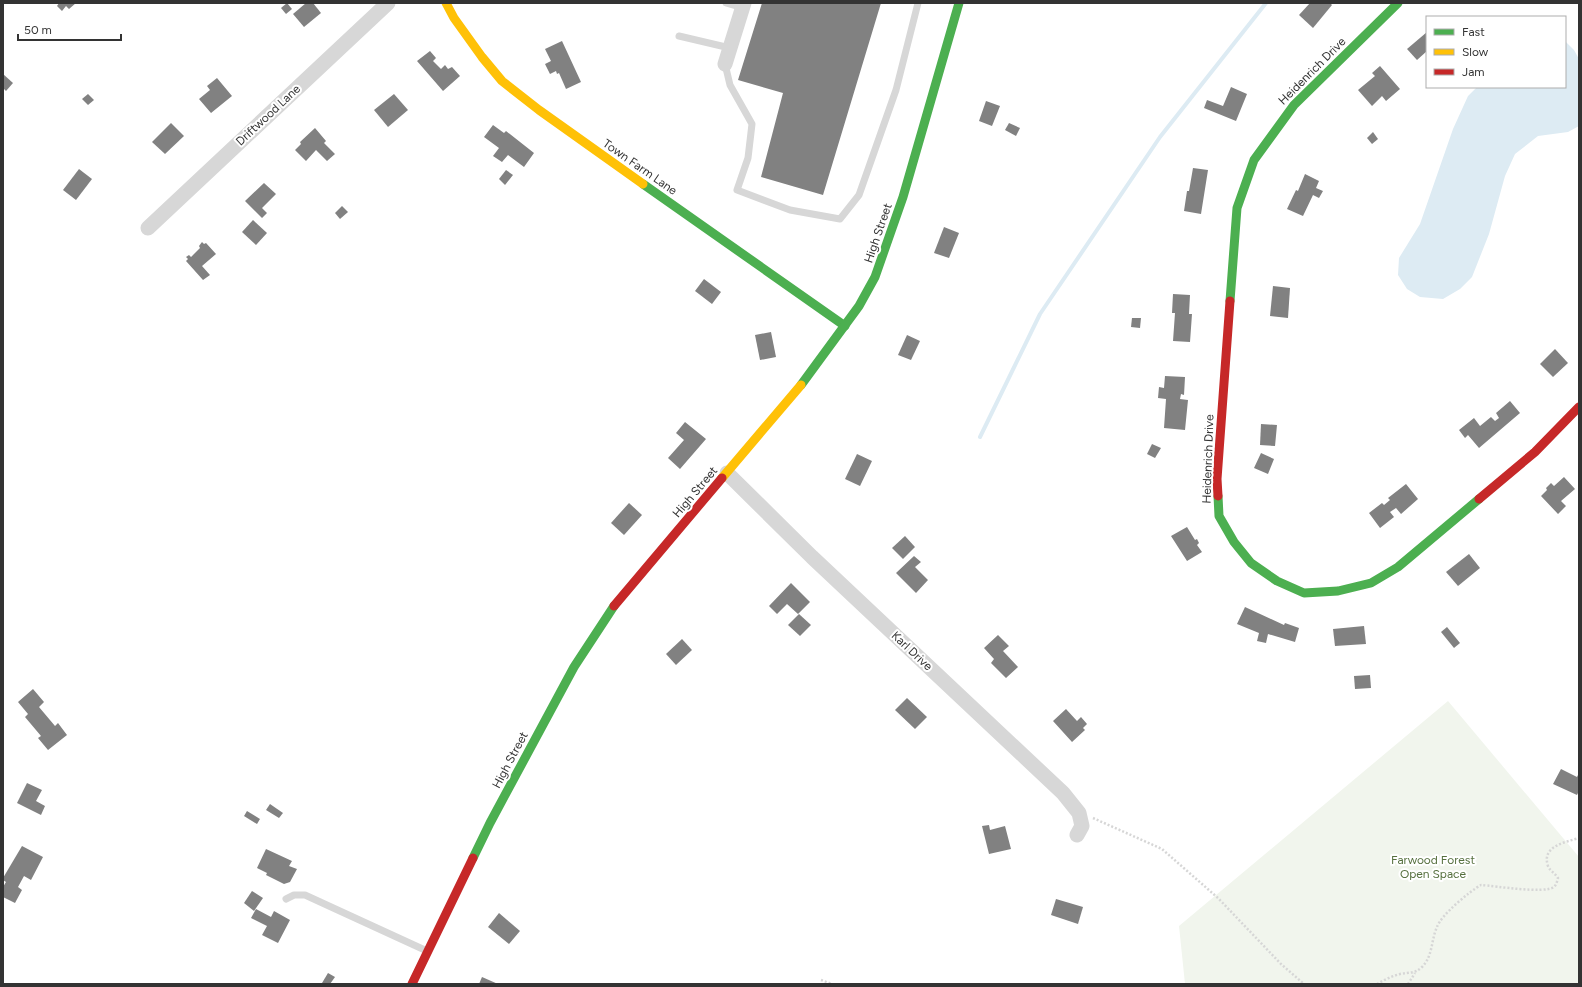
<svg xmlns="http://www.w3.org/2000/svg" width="1582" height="987" font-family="Figtree,sans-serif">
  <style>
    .green { fill: #f1f5ed }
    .water { fill: #ddebf3 }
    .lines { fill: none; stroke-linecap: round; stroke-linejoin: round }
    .stream { stroke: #ddebf3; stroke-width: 4 }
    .building { fill: #818181 }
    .path { stroke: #d6d6d6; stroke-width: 2.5; stroke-dasharray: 2 2; stroke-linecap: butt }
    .lane { stroke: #d7d7d7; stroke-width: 7 }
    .street { stroke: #d7d7d7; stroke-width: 15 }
    .fast { stroke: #4caf50; stroke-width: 9 }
    .slow { stroke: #ffc107; stroke-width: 9 }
    .jam { stroke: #c62828; stroke-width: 9 }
    .labels { text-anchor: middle; stroke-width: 4; stroke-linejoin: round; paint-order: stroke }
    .street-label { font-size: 12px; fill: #333; stroke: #fff }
    .park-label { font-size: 12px; fill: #56703f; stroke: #fff }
  </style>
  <rect width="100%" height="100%" fill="#fff"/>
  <!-- green -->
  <path class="green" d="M 1448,701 L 1579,857 L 1579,984 L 1185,984 L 1179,926 Z"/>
  <!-- water -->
  <path class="water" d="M 1565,41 L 1574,50 L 1579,59 L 1579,126 L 1568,132 L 1538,136 L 1515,154 L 1505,176 L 1489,234 L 1472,277 L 1460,289 L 1443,299 L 1420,297 L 1407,289 L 1398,275 L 1399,258 L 1420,224 L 1453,129 L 1468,96 L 1477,87 L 1565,87 Z"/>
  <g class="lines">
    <!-- stream -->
    <path class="stream" d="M 980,437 L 1040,314 L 1160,137 L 1266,3"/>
  </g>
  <!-- building -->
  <g class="building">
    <path d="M 59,3 L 76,3 L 69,9 L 66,6 L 62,11 L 57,6 Z"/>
    <path d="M 287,3 L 292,9 L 286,14 L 281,8 Z"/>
    <path d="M 306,3 L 313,3 L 321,13 L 304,27 L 293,14 Z"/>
    <path d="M 762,3 L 881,3 L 823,195 L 761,177 L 783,93 L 738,80 Z"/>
    <path d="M 1310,3 L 1330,3 L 1332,5 L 1313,28 L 1299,15 Z"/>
    <path d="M 1427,32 L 1427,51 L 1417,60 L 1407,49 Z"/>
    <path d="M 562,41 L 581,82 L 566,89 L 559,73 L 557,74 L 556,71 L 550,74 L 545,64 L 551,61 L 545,49 Z"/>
    <path d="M 430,51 L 436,58 L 433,61 L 441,69 L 445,65 L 448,69 L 452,67 L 460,76 L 443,91 L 417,61 Z"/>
    <path d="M 1380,66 L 1400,89 L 1386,101 L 1382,96 L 1372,106 L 1358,90 L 1375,76 L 1372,73 Z"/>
    <path d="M 3,74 L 13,83 L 6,91 L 3,88 Z"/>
    <path d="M 217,78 L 232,96 L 211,113 L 199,99 L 210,90 L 207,86 Z"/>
    <path d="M 1231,87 L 1247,94 L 1236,121 L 1204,108 L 1207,100 L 1223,106 Z"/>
    <path d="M 88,94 L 94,100 L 88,105 L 82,99 Z"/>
    <path d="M 394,94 L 408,110 L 388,127 L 374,110 Z"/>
    <path d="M 986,101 L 1000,106 L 992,126 L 979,121 Z"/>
    <path d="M 171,123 L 184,136 L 165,154 L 152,142 Z"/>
    <path d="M 1009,123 L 1020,128 L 1016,136 L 1005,130 Z"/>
    <path d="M 493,125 L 504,133 L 506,131 L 534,153 L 524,167 L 508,155 L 502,162 L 493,156 L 499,148 L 484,137 Z"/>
    <path d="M 315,128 L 326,141 L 324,143 L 335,154 L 327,161 L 316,150 L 306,161 L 295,150 L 301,144 L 300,142 Z"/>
    <path d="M 1373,132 L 1378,139 L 1372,144 L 1367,138 Z"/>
    <path d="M 1193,168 L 1208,170 L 1201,214 L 1184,211 L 1187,191 L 1189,191 Z"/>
    <path d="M 79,169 L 92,179 L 76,200 L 63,190 Z"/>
    <path d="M 506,170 L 513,175 L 505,185 L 499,179 Z"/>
    <path d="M 1305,174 L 1319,181 L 1316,188 L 1323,191 L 1319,198 L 1313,195 L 1303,216 L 1287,209 L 1296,190 L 1298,191 Z"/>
    <path d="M 264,183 L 276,194 L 262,208 L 267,213 L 262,218 L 245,201 Z"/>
    <path d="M 342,206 L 348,212 L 340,219 L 335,213 Z"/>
    <path d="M 253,220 L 267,233 L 256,245 L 242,232 Z"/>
    <path d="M 944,227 L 959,233 L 949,258 L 934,253 Z"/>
    <path d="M 202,242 L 204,244 L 206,243 L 216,254 L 202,266 L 210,275 L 203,280 L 186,261 L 188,259 L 186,257 L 189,255 L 191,257 L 200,248 L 199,246 Z"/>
    <path d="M 704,279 L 721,292 L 712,304 L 695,291 Z"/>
    <path d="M 1273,286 L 1290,288 L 1288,318 L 1270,316 Z"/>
    <path d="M 1173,294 L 1190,295 L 1189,314 L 1192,314 L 1190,342 L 1173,341 L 1175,313 L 1172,313 Z"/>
    <path d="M 1132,318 L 1141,318 L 1140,328 L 1131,327 Z"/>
    <path d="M 771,332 L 776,357 L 760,360 L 755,335 Z"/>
    <path d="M 907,335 L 920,341 L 911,360 L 898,355 Z"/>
    <path d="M 1555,349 L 1568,363 L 1553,377 L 1540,364 Z"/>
    <path d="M 1165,376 L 1185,377 L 1184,395 L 1181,394 L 1180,399 L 1188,400 L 1185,430 L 1164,428 L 1166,399 L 1158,398 L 1159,387 L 1164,388 Z"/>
    <path d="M 1510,401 L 1520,413 L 1479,448 L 1468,435 L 1465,438 L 1459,430 L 1474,418 L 1480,426 L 1491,417 L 1495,421 L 1499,418 L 1496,413 Z"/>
    <path d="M 685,422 L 706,439 L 680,469 L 668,458 L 684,440 L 676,433 Z"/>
    <path d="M 1261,424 L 1277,425 L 1275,446 L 1260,445 Z"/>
    <path d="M 1152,444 L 1161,448 L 1155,458 L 1147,454 Z"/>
    <path d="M 1261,453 L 1274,459 L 1268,474 L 1254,468 Z"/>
    <path d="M 857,454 L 872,461 L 860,486 L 845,479 Z"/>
    <path d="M 1564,477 L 1575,489 L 1561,501 L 1566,506 L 1558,514 L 1541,496 L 1547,490 L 1546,488 L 1551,483 L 1554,486 Z"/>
    <path d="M 1406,484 L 1418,499 L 1401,514 L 1396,508 L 1390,512 L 1394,517 L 1380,528 L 1369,513 L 1382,503 L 1384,505 L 1390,500 L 1388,498 Z"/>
    <path d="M 629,503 L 642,515 L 624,535 L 611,523 Z"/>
    <path d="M 1187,527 L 1195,540 L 1197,539 L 1199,543 L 1197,545 L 1202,552 L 1187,561 L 1171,536 Z"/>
    <path d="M 905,536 L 915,547 L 903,559 L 892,548 Z"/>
    <path d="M 1469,554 L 1480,568 L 1458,586 L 1446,572 Z"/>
    <path d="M 914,556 L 921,562 L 915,567 L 928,580 L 916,593 L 896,573 Z"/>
    <path d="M 791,583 L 810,602 L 798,614 L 787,604 L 777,614 L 769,606 Z"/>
    <path d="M 1245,607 L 1284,625 L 1285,623 L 1299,628 L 1295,642 L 1268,634 L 1266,643 L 1257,641 L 1259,633 L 1237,624 Z"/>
    <path d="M 799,614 L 811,625 L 800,636 L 788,625 Z"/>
    <path d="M 1364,626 L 1366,644 L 1335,646 L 1333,629 Z"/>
    <path d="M 1447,627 L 1460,643 L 1454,648 L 1441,632 Z"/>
    <path d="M 998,635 L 1009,646 L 1003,651 L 1018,667 L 1006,678 L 991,663 L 994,659 L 984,648 Z"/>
    <path d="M 682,639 L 692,650 L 676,665 L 666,654 Z"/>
    <path d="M 1370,675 L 1371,688 L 1355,689 L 1354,676 Z"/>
    <path d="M 33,689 L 44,702 L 39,707 L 55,726 L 58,723 L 67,735 L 48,750 L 38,738 L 41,736 L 25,717 L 28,714 L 18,702 Z"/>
    <path d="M 907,698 L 927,717 L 915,729 L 895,710 Z"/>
    <path d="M 1066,709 L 1077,721 L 1081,717 L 1087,724 L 1083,728 L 1085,730 L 1072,742 L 1053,721 Z"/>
    <path d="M 1561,769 L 1577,777 L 1579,773 L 1579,791 L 1577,795 L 1553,784 Z"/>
    <path d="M 27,783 L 42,790 L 36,801 L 45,806 L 41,815 L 17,803 Z"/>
    <path d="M 270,804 L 283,813 L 279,818 L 266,810 Z"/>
    <path d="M 247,811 L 260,819 L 257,824 L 244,816 Z"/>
    <path d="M 989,825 L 990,830 L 1005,826 L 1011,849 L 989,854 L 982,826 Z"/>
    <path d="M 22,846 L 43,857 L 31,880 L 24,876 L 18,887 L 22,890 L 15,903 L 3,897 L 3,887 L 6,882 L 3,880 L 3,878 Z"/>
    <path d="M 266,849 L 292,861 L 289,866 L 297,869 L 290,882 L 284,884 L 266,875 L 267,873 L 257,868 Z"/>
    <path d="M 252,891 L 263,898 L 254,911 L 244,903 Z"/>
    <path d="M 1056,899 L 1083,907 L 1078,924 L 1051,915 Z"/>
    <path d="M 256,909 L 271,917 L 274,911 L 290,920 L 278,943 L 262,935 L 267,926 L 251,918 Z"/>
    <path d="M 499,913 L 520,931 L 509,944 L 488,927 Z"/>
    <path d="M 328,973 L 335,977 L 330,984 L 323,984 L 322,983 Z"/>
    <path d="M 482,977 L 498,984 L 479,984 Z"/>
  </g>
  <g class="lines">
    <!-- path -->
    <g class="path">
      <path d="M 1093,818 L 1162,849 L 1218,898 L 1281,964 L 1304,984"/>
      <path d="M 821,980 L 832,984"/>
      <path d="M 1377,984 C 1384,980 1392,976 1400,974 C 1409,972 1415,974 1422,967 C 1433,956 1431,940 1437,927 C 1441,915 1470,891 1481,885 C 1496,886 1544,894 1554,887 C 1557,884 1557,881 1558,878 C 1555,873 1550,871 1548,866 C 1541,846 1566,842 1579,838"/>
      <path d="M 1408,984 L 1415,973"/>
    </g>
    <!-- lane -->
    <g class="lane">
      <path d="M 726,3 L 743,8"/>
      <path d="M 679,36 L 730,48"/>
      <path d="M 725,64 L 730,85 L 752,124 L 748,158 L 737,190 L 790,210 L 840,219 L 859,195 L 896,90 L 918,3"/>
      <path d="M 286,899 L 294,895 L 305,895 L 427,951"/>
    </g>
    <!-- street -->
    <g class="street">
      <path d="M 725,64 L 744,3"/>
      <path d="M 148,228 L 388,3"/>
      <path d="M 727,473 L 812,557 L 1063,793 L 1079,813 L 1082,826 L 1077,835"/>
    </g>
    <!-- fast -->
    <g class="fast">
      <path d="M 643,184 L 845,326"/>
      <path d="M 1230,301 L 1237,208 L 1254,160 L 1294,105 L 1398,3"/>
      <path d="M 801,385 L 859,306 L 875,277 L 903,197 L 959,3"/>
      <path d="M 1218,496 L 1219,516 L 1234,542 L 1251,563 L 1277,581 L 1304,593 L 1338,591 L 1371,583 L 1398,567 L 1479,499"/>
      <path d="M 473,858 L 490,823 L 574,667 L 614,606"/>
    </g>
    <!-- slow -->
    <g class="slow">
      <path d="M 446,3 L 454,18 L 482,57 L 502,81 L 539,110 L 643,184"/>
      <path d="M 722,478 L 801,385"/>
    </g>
    <!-- jam -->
    <g class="jam">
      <path d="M 1218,496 L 1217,479 L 1230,301"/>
      <path d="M 1479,499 L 1535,452 L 1579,407"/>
      <path d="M 614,606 L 722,478"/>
      <path d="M 412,984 L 473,858"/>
    </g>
  </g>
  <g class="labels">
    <!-- street labels -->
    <g class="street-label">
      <text transform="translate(1312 71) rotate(-45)" y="4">Heidenrich Drive</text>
      <text transform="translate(268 115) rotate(-43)" y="4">Driftwood Lane</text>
      <text transform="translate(640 167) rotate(35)" y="4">Town Farm Lane</text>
      <text transform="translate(878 233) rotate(-71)" y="4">High Street</text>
      <text transform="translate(1208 459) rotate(-88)" y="4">Heidenrich Drive</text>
      <text transform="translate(695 492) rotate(-50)" y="4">High Street</text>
      <text transform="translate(912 651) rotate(43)" y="4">Karl Drive</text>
      <text transform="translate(510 760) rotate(-62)" y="4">High Street</text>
    </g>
    <!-- park labels -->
    <g class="park-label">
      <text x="1433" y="864">Farwood Forest<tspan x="1433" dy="14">Open Space</tspan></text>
    </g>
  </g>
  <!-- border -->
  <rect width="1582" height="987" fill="none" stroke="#333333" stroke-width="8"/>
  <!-- legend -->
  <rect x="1426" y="16" width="140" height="72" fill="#ffffff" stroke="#adadad"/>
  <rect x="1434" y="29" width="20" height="6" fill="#4caf50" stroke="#adadad"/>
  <text x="1462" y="36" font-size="12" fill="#333333">Fast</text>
  <rect x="1434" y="49" width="20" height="6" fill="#ffc107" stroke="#adadad"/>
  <text x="1462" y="56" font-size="12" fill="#333333">Slow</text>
  <rect x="1434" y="69" width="20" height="6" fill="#c62828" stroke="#adadad"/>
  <text x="1462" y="76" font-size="12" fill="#333333">Jam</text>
  <!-- scale -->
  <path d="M18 34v6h103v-6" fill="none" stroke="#333333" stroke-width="2"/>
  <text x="24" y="34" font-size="12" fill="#333333" stroke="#ffffff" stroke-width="3" paint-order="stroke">50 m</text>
</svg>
